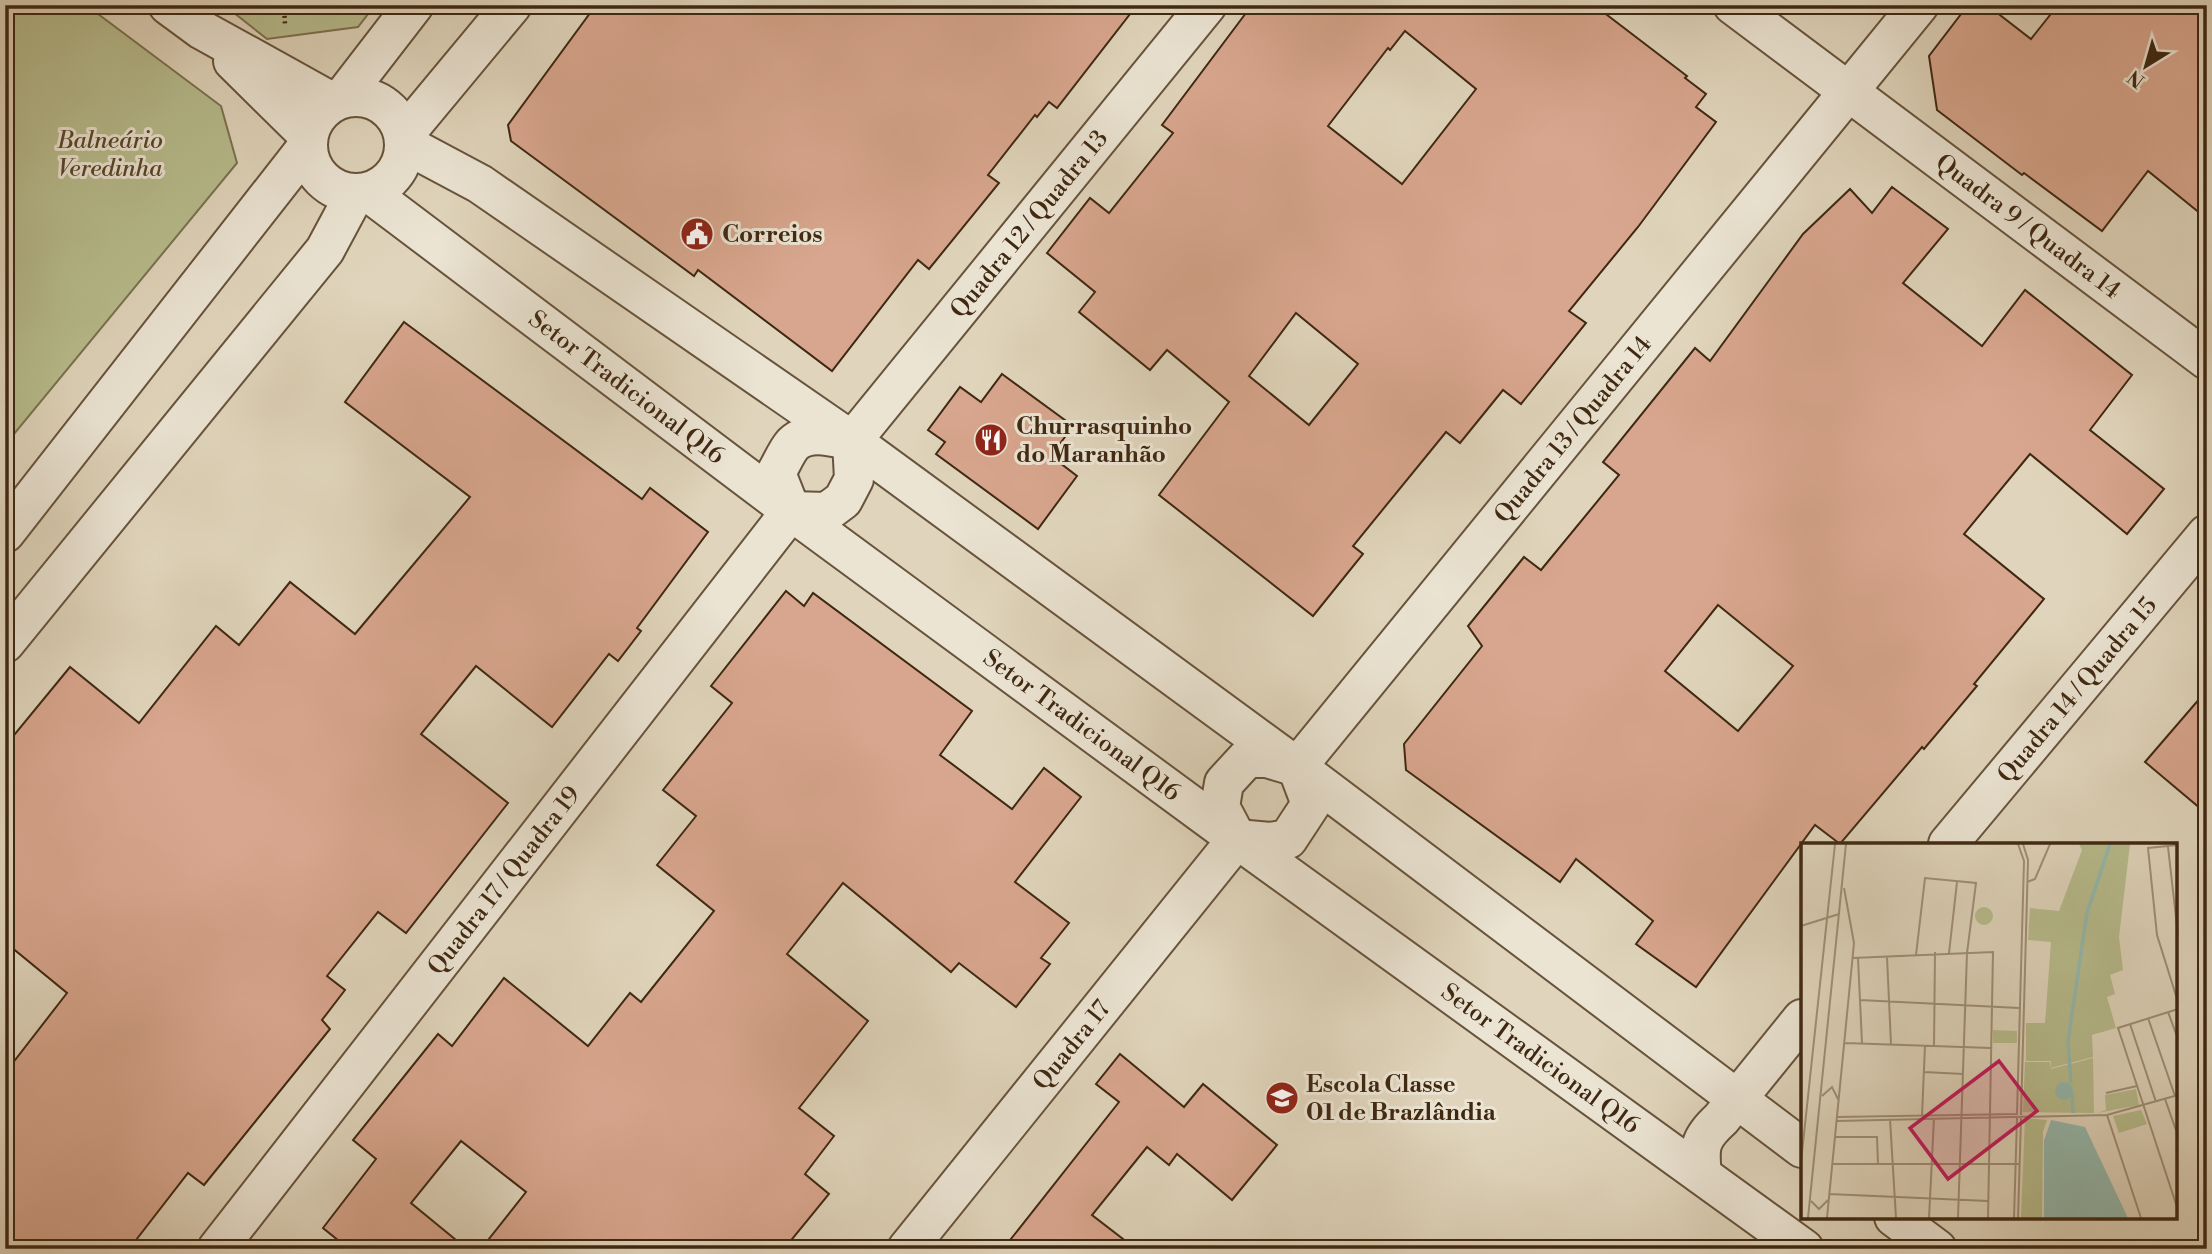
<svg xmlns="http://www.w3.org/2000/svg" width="2212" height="1254" font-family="'Libre Bodoni',serif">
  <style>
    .park { fill: #b7bc8d; stroke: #7b7250; stroke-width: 2 }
    .building { fill: #d8a68e; stroke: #3f2812; stroke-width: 2; fill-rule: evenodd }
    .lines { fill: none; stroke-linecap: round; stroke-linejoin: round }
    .minor-casing { stroke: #67533c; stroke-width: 42 }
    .tertiary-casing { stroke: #67533c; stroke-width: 42 }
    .path { stroke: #3f2812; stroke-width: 4.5; stroke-dasharray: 2 3.5; stroke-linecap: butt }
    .minor { stroke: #ebe4d3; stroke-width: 38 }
    .tertiary { stroke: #ebe4d3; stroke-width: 38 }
    .labels { text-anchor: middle; stroke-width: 6; stroke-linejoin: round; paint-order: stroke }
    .park-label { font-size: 24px; font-style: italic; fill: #57462b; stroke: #ebe4d3 }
    .street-label { font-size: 24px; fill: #3f2812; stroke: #ebe4d3 }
    .poi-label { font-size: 24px; font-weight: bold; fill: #3f2812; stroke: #ebe4d3; text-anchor: start }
    .inset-river { fill: none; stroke: #94b9ae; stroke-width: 3.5 }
    .inset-road { fill: none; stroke: #a09078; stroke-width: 2 }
    .view { fill: #c2185b; fill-opacity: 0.15; stroke: #c2185b; stroke-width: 3.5 }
    .inset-edge { fill: none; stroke: #3f2812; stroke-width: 3.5 }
  </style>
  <rect width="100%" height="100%" fill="#e0d5bc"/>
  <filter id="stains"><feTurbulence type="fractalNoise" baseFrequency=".00286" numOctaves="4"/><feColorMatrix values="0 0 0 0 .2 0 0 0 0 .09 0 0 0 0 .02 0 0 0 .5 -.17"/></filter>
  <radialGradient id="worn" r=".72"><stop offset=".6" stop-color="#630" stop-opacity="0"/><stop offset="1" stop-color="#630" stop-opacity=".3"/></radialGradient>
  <!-- park -->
  <g class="park">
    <path d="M 5,5 L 86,5 L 221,106 L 237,163 L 5,445 Z"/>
    <path d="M 224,5 L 375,5 L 358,27 L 267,39 Z"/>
  </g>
  <!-- building -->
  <g class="building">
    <path d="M 596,5 L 1137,5 L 1057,108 L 1049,102 L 1037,117 L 1035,115 L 988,175 L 999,183 L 929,269 L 918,260 L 832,371 L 698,270 L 694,276 L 511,141 L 508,125 Z"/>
    <path d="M 1252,5 L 1594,5 L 1687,76 L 1685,78 L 1706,94 L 1696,107 L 1716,122 L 1638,227 L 1569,311 L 1586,323 L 1521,404 L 1503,390 L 1460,443 L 1446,432 L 1353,546 L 1363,554 L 1313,616 L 1159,495 L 1229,402 L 1167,350 L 1150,370 L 1079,312 L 1095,292 L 1047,253 L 1090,198 L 1109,213 L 1173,133 L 1162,125 ZM 1405,31 L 1476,89 L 1402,184 L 1328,126 L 1388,48 L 1390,50 ZM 1296,313 L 1358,364 L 1309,425 L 1249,376 Z"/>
    <path d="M 1968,5 L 1987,5 L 2031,39 L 2058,5 L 2207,5 L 2207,219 L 2148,171 L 2102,231 L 2024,173 L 2022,175 L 1937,110 L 1929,56 Z"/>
    <path d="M 1892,187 L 1948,229 L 1903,283 L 1982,346 L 2025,290 L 2132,375 L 2090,430 L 2164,489 L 2127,534 L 2030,454 L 1964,534 L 2044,599 L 1974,684 L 1977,686 L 1924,749 L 1922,747 L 1840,844 L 1815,825 L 1696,987 L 1636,944 L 1653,921 L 1576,859 L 1560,882 L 1406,770 L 1404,744 L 1482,646 L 1468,626 L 1524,557 L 1541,570 L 1619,475 L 1603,462 L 1695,348 L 1710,361 L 1803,234 L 1850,189 L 1872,213 ZM 1718,605 L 1793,666 L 1738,731 L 1665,671 Z"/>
    <path d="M 404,322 L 642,499 L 650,488 L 708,532 L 637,628 L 641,631 L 618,661 L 609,654 L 552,727 L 476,666 L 421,734 L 508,803 L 406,933 L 378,912 L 327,976 L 345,990 L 322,1020 L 330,1029 L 204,1185 L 188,1173 L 129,1249 L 5,1249 L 5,1073 L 67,993 L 5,942 L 5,746 L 70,667 L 139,723 L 216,626 L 239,645 L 290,582 L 355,634 L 470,497 L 345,402 Z"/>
    <path d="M 1002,374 L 1073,426 L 1051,456 L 1077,476 L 1038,529 L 936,454 L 945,442 L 928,430 L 960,387 L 981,402 Z"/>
    <path d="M 786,591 L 804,606 L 813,593 L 972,711 L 940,755 L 1012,809 L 1044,768 L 1081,797 L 1015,882 L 1069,923 L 1041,958 L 1050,964 L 1016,1007 L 959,963 L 951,972 L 843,883 L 787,954 L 868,1021 L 799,1108 L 834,1136 L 805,1174 L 829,1194 L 784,1249 L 481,1249 L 526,1192 L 461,1141 L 411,1203 L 467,1249 L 349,1249 L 323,1228 L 376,1159 L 353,1140 L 438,1034 L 452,1046 L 504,978 L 588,1046 L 630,993 L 641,1002 L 714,911 L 657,865 L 696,816 L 663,790 L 732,703 L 711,686 Z"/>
    <path d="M 2207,690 L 2207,814 L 2145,762 Z"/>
    <path d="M 1120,1054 L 1184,1107 L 1203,1084 L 1277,1145 L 1232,1200 L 1177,1154 L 1169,1165 L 1147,1147 L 1092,1215 L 1136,1249 L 1003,1249 L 1119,1102 L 1096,1084 Z"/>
  </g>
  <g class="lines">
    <defs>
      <g id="minor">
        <path id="s1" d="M 1733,5 L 2207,360"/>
        <path d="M 343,97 L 414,5"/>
        <path d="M 404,135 L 512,5"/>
        <path id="s2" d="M 852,441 L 1207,5"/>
        <path d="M 791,511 L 776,473 C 781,465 786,452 793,444 C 809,429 833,437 852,441"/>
        <path d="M 791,511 L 827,512 L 843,500 L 854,479 L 852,441"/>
        <path id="s3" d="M 1297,767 L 1919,5"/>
        <path d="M 1237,839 L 1220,807 L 1224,783 L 1247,758 L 1267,758 L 1297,767"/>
        <path d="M 1237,839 L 1270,842 L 1288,839 L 1311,804 L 1297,767"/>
        <path id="s4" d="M 1948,844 L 2207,534"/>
        <path d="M 1702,1175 C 1699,1147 1699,1139 1721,1119 L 1802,1019"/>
        <path id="s5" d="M 217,1249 L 791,511"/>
        <path id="s6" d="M 907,1249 L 1237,839"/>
      </g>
      <g id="tertiary">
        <path d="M 168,5 L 202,30 L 332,102"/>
        <path d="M 233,61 L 308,135"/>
        <circle cx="356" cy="145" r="48"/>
        <path d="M 405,144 L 480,184 L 852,441 L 1297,767 L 1802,1148"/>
        <path id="s7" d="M 368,192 L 791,511 L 1237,839 L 1804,1249"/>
        <path d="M 5,533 L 307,147"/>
        <path d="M 5,643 L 325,250 L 355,194"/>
        <path d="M 1894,1217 L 1937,1249"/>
      </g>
    </defs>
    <!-- minor casing -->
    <use href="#minor" class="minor-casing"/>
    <!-- tertiary casing -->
    <use href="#tertiary" class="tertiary-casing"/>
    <!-- path -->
    <path class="path" d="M 284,5 L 285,25"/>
    <!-- minor -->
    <use href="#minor" class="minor"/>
    <!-- tertiary -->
    <use href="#tertiary" class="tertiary"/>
  </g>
  <!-- icons -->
  <defs>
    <symbol id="civic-disc" viewBox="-11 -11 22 22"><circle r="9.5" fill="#8f2418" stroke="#ebe4d3"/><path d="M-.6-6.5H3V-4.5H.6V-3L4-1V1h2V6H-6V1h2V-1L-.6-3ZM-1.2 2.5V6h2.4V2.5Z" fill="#fff"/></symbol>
    <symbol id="restaurant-disc" viewBox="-11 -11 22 22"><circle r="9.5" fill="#8f2418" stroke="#ebe4d3"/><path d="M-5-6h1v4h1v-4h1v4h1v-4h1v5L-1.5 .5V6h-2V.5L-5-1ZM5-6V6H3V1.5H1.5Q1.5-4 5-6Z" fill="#fff"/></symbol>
    <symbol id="school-disc" viewBox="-11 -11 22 22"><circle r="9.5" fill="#8f2418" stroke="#ebe4d3"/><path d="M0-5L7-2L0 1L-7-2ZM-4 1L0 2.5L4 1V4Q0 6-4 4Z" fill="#fff"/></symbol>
  </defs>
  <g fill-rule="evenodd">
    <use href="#civic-disc" x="678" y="215" width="38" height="38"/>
    <use href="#restaurant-disc" x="972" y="421" width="38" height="38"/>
    <use href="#school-disc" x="1263" y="1079" width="38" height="38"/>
  </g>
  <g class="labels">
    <!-- park labels -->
    <g class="park-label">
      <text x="110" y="148">Balneário<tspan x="110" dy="28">Veredinha</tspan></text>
    </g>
    <!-- street labels -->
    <g class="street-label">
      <text dy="8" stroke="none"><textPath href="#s2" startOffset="280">Quadra 12 / Quadra 13</textPath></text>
      <text dy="8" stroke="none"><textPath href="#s1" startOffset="369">Quadra 9 / Quadra 14</textPath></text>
      <text dy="8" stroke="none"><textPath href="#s7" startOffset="324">Setor Tradicional Q16</textPath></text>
      <text dy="8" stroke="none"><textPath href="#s3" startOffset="436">Quadra 13 / Quadra 14</textPath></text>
      <text dy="8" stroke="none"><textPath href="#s4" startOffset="201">Quadra 14 / Quadra 15</textPath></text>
      <text dy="8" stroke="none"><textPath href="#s7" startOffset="891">Setor Tradicional Q16</textPath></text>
      <text dy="8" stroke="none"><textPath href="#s5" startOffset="467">Quadra 17 / Quadra 19</textPath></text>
      <text dy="8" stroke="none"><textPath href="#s6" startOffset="262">Quadra 17</textPath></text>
      <text dy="8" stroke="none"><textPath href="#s7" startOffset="1458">Setor Tradicional Q16</textPath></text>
    </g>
    <!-- poi labels -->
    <g class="poi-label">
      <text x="722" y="242">Correios</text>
      <text x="1016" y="434">Churrasquinho<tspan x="1016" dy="28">do Maranhão</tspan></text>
      <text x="1306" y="1092">Escola Classe<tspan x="1306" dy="28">01 de Brazlândia</tspan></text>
    </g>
  </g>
  <!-- overview -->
  <g transform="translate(1801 843)">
    <rect width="376" height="376" fill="#e0d5bc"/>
    <path d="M 192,187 L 216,188 L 216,200 L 192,200 Z" fill="#b7bc8d"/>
    <path d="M 278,1 L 329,1 L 318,94 L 322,127 L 309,132 L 314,151 L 306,154 L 315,185 L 291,192 L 292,214 L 250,225 L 250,218 L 225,218 L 225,180 L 244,180 L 250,99 L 227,97 L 229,65 L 258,68 L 281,7 Z" fill="#b7bc8d"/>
    <path d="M174 73a9 9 0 1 1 18 0a9 9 0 1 1-18 0ZM 292,215 L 293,270 L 222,269 L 224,219 L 249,219 L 250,226 ZM 335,246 L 338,262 L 296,270 L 305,267 L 304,252 ZM 340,267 L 346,281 L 318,290 L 312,273 ZM 224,275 L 246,277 L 242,288 L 241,375 L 220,375 Z" fill="#b7bc8d"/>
    <path d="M254 248a9 9 0 1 1 18 0a9 9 0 1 1-18 0ZM 250,277 L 284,284 L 327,375 L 243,375 L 243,298 Z" fill="#94b9ae"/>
    <path class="inset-river" d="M 270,240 L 267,198 L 286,70 L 309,1M 271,249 L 272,270"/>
    <path class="inset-road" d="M 377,2 L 347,5 L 356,92 L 377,159M 367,4 L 377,92M 226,39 L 234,36 L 249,1M 43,45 L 53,100M 0,83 L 38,71M 148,110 L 156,39M 115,112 L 124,35 L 175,40 L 166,110 L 157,375M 86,114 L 90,201M 52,115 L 192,109 L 187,375M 57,115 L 61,200M 59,157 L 218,165M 377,166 L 317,185 L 377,367M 367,169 L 377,196M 347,175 L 374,253M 329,181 L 355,259M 44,200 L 190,205M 133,203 L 134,109M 123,229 L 162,231M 305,250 L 336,243M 21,253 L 31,244 L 38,258M 364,256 L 377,293M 216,271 L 223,18 L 217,1M 220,272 L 227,17 L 222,1M 306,272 L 340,375M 121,273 L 124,202M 36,274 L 217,271M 89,276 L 95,375M 36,278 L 306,272 L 377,252M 34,294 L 76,294 L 77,321M 0,319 L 34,1M 32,321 L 219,321M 28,351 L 187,358M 10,358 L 18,366 L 27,357M 7,375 L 45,1M 26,375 L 53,100M 128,375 L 133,275M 213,375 L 216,275M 217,375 L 220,275"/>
    <path class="view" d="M 198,218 L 236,268 L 147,336 L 109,285 Z"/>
    <rect width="376" height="376" class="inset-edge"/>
  </g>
  <!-- margin -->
  <rect width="2212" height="1254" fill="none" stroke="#e0d5bc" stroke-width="28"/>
  <rect x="7" y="7" width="2198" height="1240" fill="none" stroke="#3f2812" stroke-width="3.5"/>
  <rect x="14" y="14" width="2184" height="1226" fill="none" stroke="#3f2812" stroke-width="2"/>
  <!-- north arrow -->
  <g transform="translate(2146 66) rotate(217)" stroke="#ebe4d3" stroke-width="5" paint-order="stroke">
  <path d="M0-5L12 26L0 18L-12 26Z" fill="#3f2812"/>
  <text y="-10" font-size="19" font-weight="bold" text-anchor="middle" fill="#3f2812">N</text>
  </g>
  <rect width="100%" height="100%" filter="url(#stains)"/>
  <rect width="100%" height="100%" fill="url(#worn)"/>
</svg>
